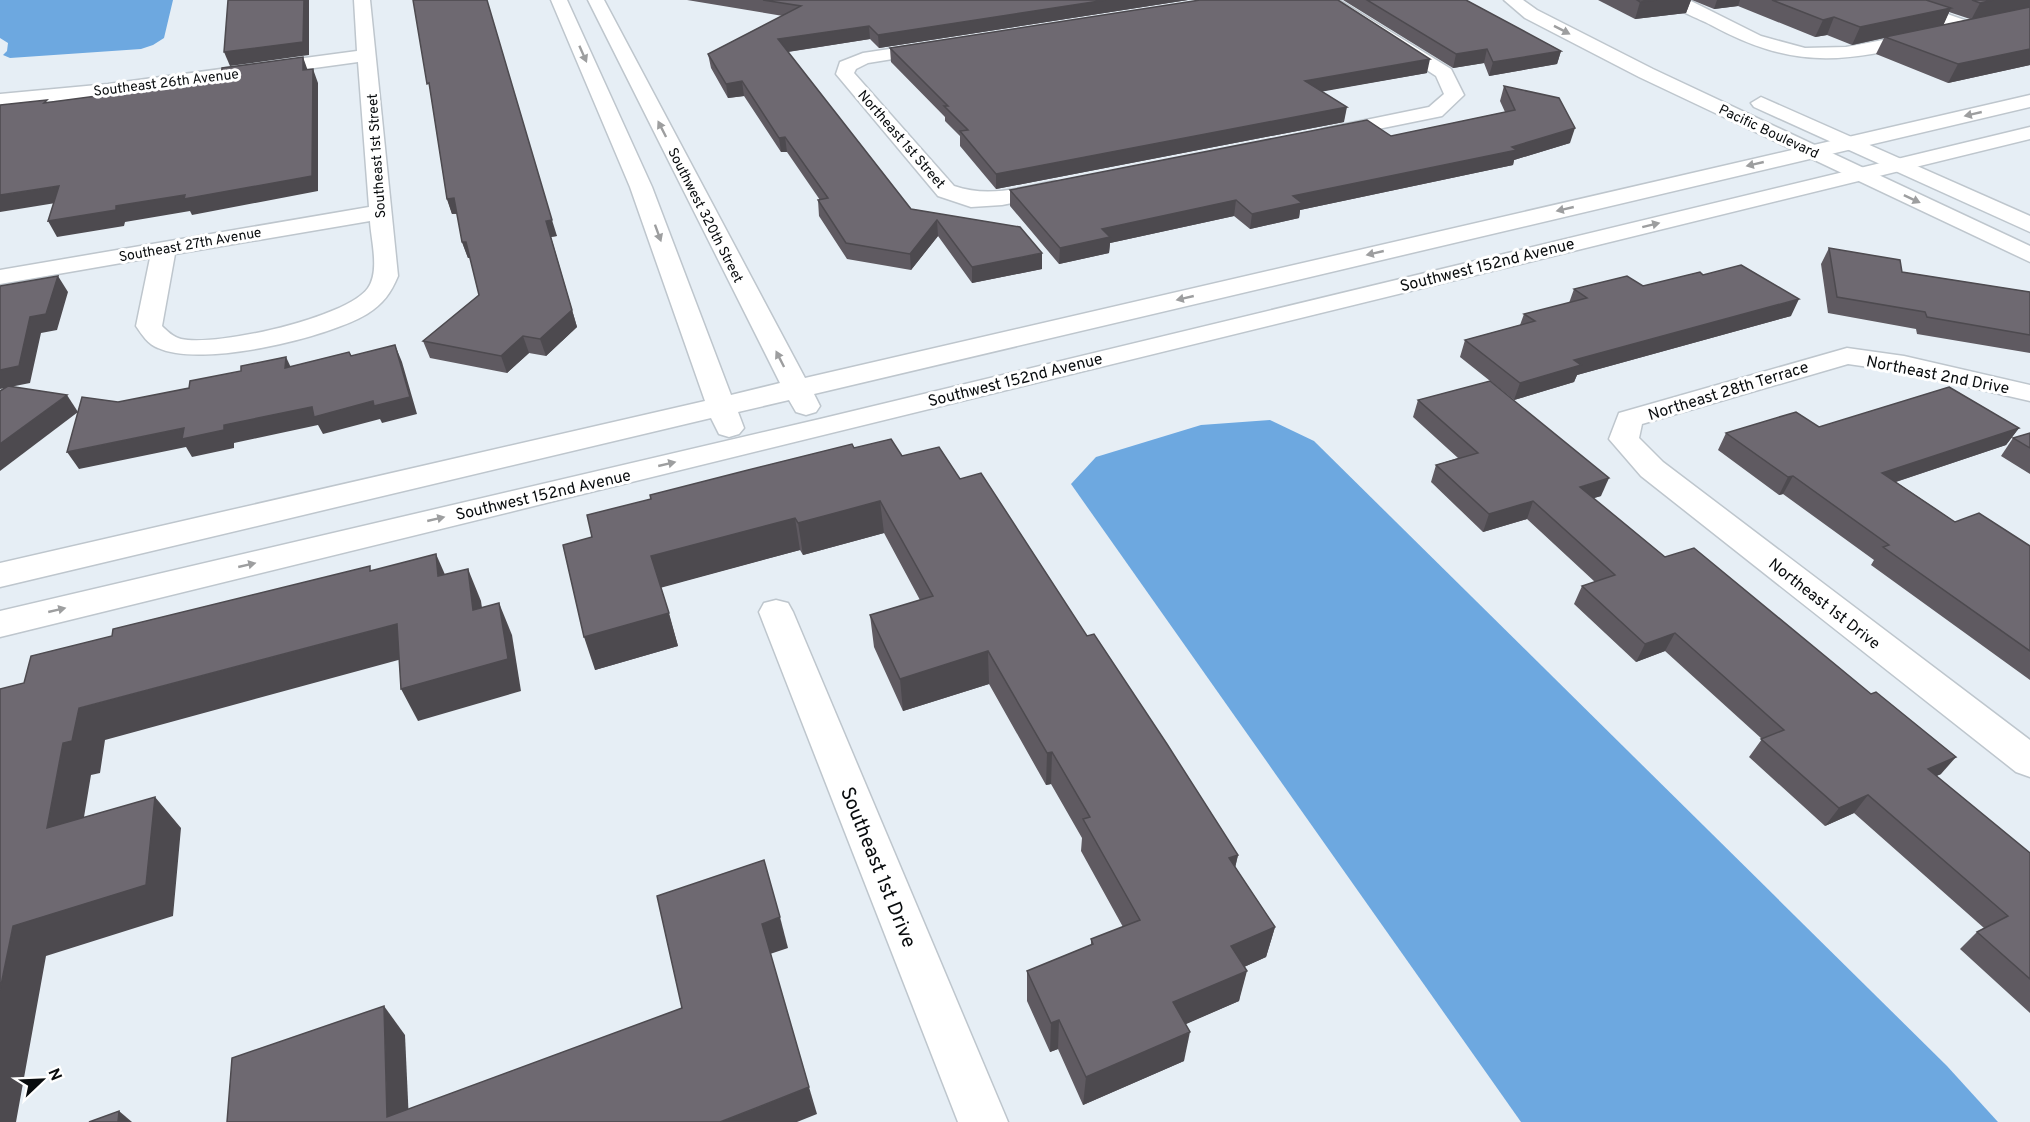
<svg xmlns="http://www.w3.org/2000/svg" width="2030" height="1122" font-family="Overpass,sans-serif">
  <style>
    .water { fill: #6da8e0 }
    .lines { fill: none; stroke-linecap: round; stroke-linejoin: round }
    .minor-casing { stroke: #bec6cd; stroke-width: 3 }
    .tertiary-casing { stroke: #bec6cd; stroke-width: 3 }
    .minor { fill: #fff; fill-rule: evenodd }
    .tertiary { fill: #fff; fill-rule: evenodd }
    .wall { fill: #5f5a61; fill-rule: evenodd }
    .shaded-wall { fill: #4d4a4f }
    .building { fill: #6e6971; stroke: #4d4a4f; stroke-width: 1.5 }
    .oneway { fill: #9d9e9f }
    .labels { text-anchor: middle; stroke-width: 6; stroke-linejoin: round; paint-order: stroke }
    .far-street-label { font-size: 14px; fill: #090c0e; stroke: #fff }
    .street-label { font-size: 16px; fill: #090c0e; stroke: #fff }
    .near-street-label { font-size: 20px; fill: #090c0e; stroke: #fff }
  </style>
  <rect width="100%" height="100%" fill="#e6eef5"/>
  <!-- water -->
  <g class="water">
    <path d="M 0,0 L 173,0 L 164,38 L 153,45 L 141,49 L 10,58 L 3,55 L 7,51 L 8,43 L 0,38 Z"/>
    <path d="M 1270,420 L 1314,441 L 1947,1066 L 1998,1122 L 1521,1122 L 1071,484 L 1096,457 L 1201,425 Z"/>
  </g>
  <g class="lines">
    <defs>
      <g id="minor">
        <path d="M 354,0 L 370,0 L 398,276 C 391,293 383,304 367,314 C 327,338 201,368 158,348 C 148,344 142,335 136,326 L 150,258 L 0,284 L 0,270 L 369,207 L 358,62 L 108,96 L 0,106 L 0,94 L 108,84 L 357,51 ZM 370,221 C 371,240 380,271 368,288 C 347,318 216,347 181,339 C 173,337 167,331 162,326 L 175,254 Z"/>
        <path d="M 1320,0 L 1339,0 L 1451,69 L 1464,95 L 1442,116 L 1329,139 L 1322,137 L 1319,133 L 1322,129 L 1429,107 L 1444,94 L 1436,76 Z"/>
        <path d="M 1504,0 L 1523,0 L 1537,10 L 1653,69 L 2030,246 L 2030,262 L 1639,77 L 1525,18 Z"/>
        <path d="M 1668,0 L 1689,0 L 1761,36 L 1805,48 L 1846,47 L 1925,32 L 1934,37 L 1931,41 C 1843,63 1794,70 1711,25 C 1698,18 1676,11 1668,0 Z"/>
        <path d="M 1883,0 L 1907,0 L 1976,24 L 1979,28 L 1970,33 L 1964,32 L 1885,4 Z"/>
        <path d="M 936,42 L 945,47 L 942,51 L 868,63 L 856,69 L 854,73 L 954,186 C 988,198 1020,188 1055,181 L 1063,183 L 1066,188 L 1063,193 L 1002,205 L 971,207 L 938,196 L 836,74 L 840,62 L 863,53 Z"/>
        <path d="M 1761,97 L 2030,216 L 2030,232 L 1754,107 L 1751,103 Z"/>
        <path d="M 1847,348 L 1904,356 L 2030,385 L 2030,401 L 1904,372 L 1848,364 L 1642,424 L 1639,438 L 1663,462 L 2030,740 L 2030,777 L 2016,772 L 1641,476 L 1609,439 L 1619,413 Z"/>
        <path d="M 776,600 L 788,603 L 793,612 L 1008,1122 L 958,1122 L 759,612 L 764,603 Z"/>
      </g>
      <g id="tertiary">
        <path d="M 551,0 L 567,0 L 652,187 L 731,395 L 780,383 L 588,0 L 604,0 L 805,378 L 2030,95 L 2030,107 L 814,394 L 820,406 L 816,412 L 806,415 L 796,412 L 789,400 L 738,412 L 744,428 L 739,434 L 729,437 L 719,434 L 711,418 L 0,587 L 0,563 L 705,401 L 630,187 Z"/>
        <path d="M 2030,127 L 2030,139 L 0,637 L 0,611 L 820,419 Z"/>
      </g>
    </defs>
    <!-- minor casing -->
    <use href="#minor" class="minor-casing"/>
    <!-- tertiary casing -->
    <use href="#tertiary" class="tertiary-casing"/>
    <!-- minor -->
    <use href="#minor" class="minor"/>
    <!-- tertiary -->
    <use href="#tertiary" class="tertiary"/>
  </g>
  <!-- wall -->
  <g class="wall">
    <path d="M 687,0 L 1188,0 L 879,48 L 870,39 L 788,52 L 911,209 L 1042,269 L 972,283 L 938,236 L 911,270 L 847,259 L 819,216 L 818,200 L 820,200 L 787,152 L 781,152 L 744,96 L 728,98 L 711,68 L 708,54 L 783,16 Z"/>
    <path d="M 1343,0 L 1466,0 L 1561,51 L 1557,64 L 1489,76 L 1484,63 L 1453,68 Z"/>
    <path d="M 1598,0 L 1691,0 L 1686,13 L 1635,19 Z"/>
    <path d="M 1692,0 L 2030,0 L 2030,65 L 1948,83 L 1876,54 L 1884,38 L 1852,45 L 1827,35 L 1815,37 L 1738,6 L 1714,9 ZM 1949,12 L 1970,19 L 1943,25 Z"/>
    <path d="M 890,48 L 1427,73 L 1322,91 L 1344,122 L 996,189 L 960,146 L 960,136 L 945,121 L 945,117 L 891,62 Z"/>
    <path d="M 1504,86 L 1570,143 L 1514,160 L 1513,165 L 1300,210 L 1299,218 L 1250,229 L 1234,216 L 1110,243 L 1109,253 L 1059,264 L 1010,206 L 1010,190 L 1391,136 L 1505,112 L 1500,101 Z"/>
    <path d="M 431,96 L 557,236 L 551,237 L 577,327 L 546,356 L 529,353 L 507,373 L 430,358 L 423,341 L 479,295 L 470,258 L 468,258 L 462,242 L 457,214 L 452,214 L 447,199 Z"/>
    <path d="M 1829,248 L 1902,272 L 2030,292 L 2030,353 L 1917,334 L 1916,329 L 1828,313 L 1821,264 Z"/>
    <path d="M 1703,275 L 1791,316 L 1577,375 L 1574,382 L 1514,400 L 1460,357 L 1465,340 L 1520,325 L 1524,314 L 1569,303 L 1574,289 L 1643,286 Z"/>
    <path d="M 1418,400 L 1601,496 L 1593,498 L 1665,557 L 1941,774 L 1936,776 L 2030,853 L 2030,1013 L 1960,949 L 1977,932 L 1984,928 L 1854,813 L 1825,826 L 1749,757 L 1762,739 L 1665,651 L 1636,662 L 1574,604 L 1582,586 L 1595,582 L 1527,519 L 1483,532 L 1431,482 L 1436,465 L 1458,458 L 1413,417 Z"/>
    <path d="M 1819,427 L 2019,428 L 2006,445 L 1896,482 L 1955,522 L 2030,546 L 2030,680 L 1871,565 L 1874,560 L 1783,494 L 1779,495 L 1718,450 L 1726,433 Z"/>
    <path d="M 2030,433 L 2030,474 L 2001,456 L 2013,438 Z"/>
    <path d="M 854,448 L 902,456 L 960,479 L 1087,636 L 1238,855 L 1235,867 L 1275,927 L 1266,957 L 1244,967 L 1239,1001 L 1185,1024 L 1184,1061 L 1083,1105 L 1058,1049 L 1050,1052 L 1027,1001 L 1027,971 L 1091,945 L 1091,939 L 1123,927 L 1081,851 L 1082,838 L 1051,784 L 1046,785 L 989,684 L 903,711 L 874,647 L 870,615 L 920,600 L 884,533 L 803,555 L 800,550 L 661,587 L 678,646 L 595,670 L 592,537 Z"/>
  </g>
  <!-- shaded-wall -->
  <g class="shaded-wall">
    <path d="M 304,0 L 309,0 L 309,55 L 230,66 L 224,52 Z"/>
    <path d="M 1106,0 L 1188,0 L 879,48 L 878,35 Z"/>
    <path d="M 1656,0 L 1691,0 L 1686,13 L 1635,19 L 1640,2 Z"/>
    <path d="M 1717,0 L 1740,0 L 1738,6 L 1714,9 Z"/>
    <path d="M 1993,0 L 2030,0 L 2030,7 L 1971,20 L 1980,3 Z"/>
    <path d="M 1951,8 L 1943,26 L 1885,37 L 1884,38 L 1852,45 L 1860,27 Z"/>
    <path d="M 1834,17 L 1827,35 L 1815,37 L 1823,20 Z"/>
    <path d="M 869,26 L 870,39 L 780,53 L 778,39 Z"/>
    <path d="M 1487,49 L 1484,63 L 1453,68 L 1456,54 Z"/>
    <path d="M 2030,49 L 2030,65 L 1948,83 L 1958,64 Z"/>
    <path d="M 1561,51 L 1557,64 L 1489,76 L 1493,62 Z"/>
    <path d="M 303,57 L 308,71 L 303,70 Z"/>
    <path d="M 1430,59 L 1427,73 L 1303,95 L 1305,81 Z"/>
    <path d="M 313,69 L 318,83 L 318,191 L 192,215 L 190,211 L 125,222 L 124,226 L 57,237 L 48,221 L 116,206 Z"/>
    <path d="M 742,81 L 744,96 L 728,98 L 726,84 Z"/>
    <path d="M 1347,107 L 1344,122 L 996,189 L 996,174 Z"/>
    <path d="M 1575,128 L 1570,143 L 1514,160 L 1513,165 L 1300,210 L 1299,218 L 1250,229 L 1252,214 L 1293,196 L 1512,147 Z"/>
    <path d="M 785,137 L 787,152 L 781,152 L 779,138 Z"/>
    <path d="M 59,186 L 68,201 L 0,212 L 0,195 Z"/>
    <path d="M 454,198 L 459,213 L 452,214 L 447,199 Z"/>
    <path d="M 1236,200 L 1234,216 L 1110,243 L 1109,253 L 1059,264 L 1060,248 L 1102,229 Z"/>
    <path d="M 552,220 L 557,236 L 550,237 L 546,221 Z"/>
    <path d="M 937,220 L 938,236 L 911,270 L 910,254 Z"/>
    <path d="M 462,242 L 466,242 L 472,258 L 468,258 Z"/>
    <path d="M 1042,253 L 1042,269 L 972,283 L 972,267 Z"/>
    <path d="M 58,276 L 68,292 L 57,330 L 41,333 L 30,383 L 0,389 L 0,370 L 30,317 Z"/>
    <path d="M 1799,299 L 1791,316 L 1577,375 L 1574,382 L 1514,400 L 1520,383 L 1574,360 Z"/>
    <path d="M 572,310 L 577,327 L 546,356 L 540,339 Z"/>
    <path d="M 523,336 L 529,353 L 507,373 L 501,356 Z"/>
    <path d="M 395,345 L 402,362 L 417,414 L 382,423 L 380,419 L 323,434 L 318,425 L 234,443 L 234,448 L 192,457 L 186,447 L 79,469 L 67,452 L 184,428 L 224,425 Z"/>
    <path d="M 286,357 L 294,374 L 285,368 Z"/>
    <path d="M 67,395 L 78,412 L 0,471 L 0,444 Z"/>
    <path d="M 2019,428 L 2006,445 L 1871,490 L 1882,473 Z"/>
    <path d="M 1793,476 L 1783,494 L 1779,495 L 1788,477 Z"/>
    <path d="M 1609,478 L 1601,496 L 1572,505 L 1580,487 Z"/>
    <path d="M 880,501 L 884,533 L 803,555 L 798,523 Z"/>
    <path d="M 1533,501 L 1527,519 L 1483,532 L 1489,514 Z"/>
    <path d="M 795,518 L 800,550 L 660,588 L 651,556 Z"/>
    <path d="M 436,554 L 450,586 L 438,576 Z"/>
    <path d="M 468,569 L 481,601 L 487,642 L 473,610 Z"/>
    <path d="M 499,603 L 512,635 L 521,691 L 418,721 L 401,689 Z"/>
    <path d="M 669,613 L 678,646 L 595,670 L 584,637 Z"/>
    <path d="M 397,624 L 413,656 L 105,740 L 100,773 L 91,775 L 77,859 L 47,828 L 63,743 L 79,708 Z"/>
    <path d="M 1675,633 L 1665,651 L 1636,662 L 1645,644 Z"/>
    <path d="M 988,651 L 989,684 L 903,711 L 900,679 Z"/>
    <path d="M 1052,752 L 1051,784 L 1046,785 L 1047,753 Z"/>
    <path d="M 1956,757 L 1941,774 L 1913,787 L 1928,769 Z"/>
    <path d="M 1868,795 L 1854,813 L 1825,826 L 1839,808 Z"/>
    <path d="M 155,797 L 181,828 L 173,916 L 46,956 L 16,1122 L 0,1122 L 0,990 L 13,926 Z"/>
    <path d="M 1238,855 L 1231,886 L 1229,858 Z"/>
    <path d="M 780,917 L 788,948 L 770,954 L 762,924 Z"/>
    <path d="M 1275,927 L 1266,957 L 1224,976 L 1231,946 Z"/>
    <path d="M 1247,971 L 1239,1001 L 1168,1032 L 1173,1002 Z"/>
    <path d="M 384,1006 L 405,1035 L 409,1122 L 387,1117 Z"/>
    <path d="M 1059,1020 L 1058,1049 L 1050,1052 L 1051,1023 Z"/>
    <path d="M 1190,1032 L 1184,1061 L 1083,1105 L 1086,1077 Z"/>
    <path d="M 809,1087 L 817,1114 L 797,1122 L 720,1122 Z"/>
    <path d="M 119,1111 L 132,1122 L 118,1122 Z"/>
  </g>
  <!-- building -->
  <g class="building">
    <path d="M 228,0 L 304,0 L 303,42 L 224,52 Z"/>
    <path d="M 413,0 L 487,0 L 552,220 L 546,221 L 572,310 L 540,339 L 523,336 L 501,356 L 423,341 L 479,295 L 466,242 L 462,242 L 454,198 L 447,199 L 429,83 L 427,84 Z"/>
    <path d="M 763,0 L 1106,0 L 878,35 L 869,26 L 778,39 L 911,209 L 1020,227 L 1042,253 L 972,267 L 937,220 L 910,254 L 846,243 L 818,200 L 828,198 L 785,137 L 779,138 L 742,81 L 726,84 L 708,54 L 801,6 Z"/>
    <path d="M 1200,0 L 1338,0 L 1430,59 L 1305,81 L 1347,107 L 996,174 L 960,131 L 968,130 L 944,106 L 948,106 L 890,48 Z"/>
    <path d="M 1367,0 L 1466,0 L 1561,51 L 1493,62 L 1487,49 L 1456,54 Z"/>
    <path d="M 1637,0 L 1656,0 L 1640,2 Z"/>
    <path d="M 1772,0 L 1926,0 L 1951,8 L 1860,27 L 1834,17 L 1823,20 Z"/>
    <path d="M 1972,0 L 1993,0 L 1980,3 Z"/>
    <path d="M 2030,7 L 2030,49 L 1958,64 L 1885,37 Z"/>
    <path d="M 303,57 L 303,70 L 313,69 L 312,176 L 184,199 L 185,195 L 116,206 L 116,210 L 48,221 L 59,186 L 0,195 L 0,105 L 47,100 L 44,103 L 202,82 L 221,79 L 222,68 Z"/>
    <path d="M 1504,86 L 1559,98 L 1575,128 L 1512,147 L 1517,150 L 1293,196 L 1302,203 L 1252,214 L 1236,200 L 1102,229 L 1110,237 L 1060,248 L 1010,190 L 1367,120 L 1391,136 L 1515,110 Z"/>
    <path d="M 1829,248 L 1900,260 L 1902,272 L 2030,292 L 2030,335 L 1927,317 L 1925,312 L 1837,297 Z"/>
    <path d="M 1741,265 L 1799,299 L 1574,360 L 1581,365 L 1520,383 L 1465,340 L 1535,321 L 1524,314 L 1587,298 L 1574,289 L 1627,276 L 1643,286 L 1700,272 L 1703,275 Z"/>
    <path d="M 58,276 L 46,314 L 30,317 L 19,366 L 0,370 L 0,286 Z"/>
    <path d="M 395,345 L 410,397 L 374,406 L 373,401 L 314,417 L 312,407 L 224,425 L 224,430 L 182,439 L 184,428 L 67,452 L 82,397 L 118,402 L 189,388 L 190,381 L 241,371 L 241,366 L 286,357 L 285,368 L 349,352 L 351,356 Z"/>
    <path d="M 1490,381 L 1609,478 L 1580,487 L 1665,557 L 1694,548 L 1871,694 L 1876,692 L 1956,757 L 1928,769 L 2030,853 L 2030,979 L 1977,932 L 2008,916 L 1868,795 L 1839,808 L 1761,739 L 1784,730 L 1675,633 L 1645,644 L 1582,586 L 1615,575 L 1533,501 L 1489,514 L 1436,465 L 1478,453 L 1418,400 Z"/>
    <path d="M 8,386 L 67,395 L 0,444 L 0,391 Z"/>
    <path d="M 1949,387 L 2019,428 L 1882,473 L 1955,522 L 1979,513 L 2030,546 L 2030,651 L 1883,547 L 1889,545 L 1793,476 L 1788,477 L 1726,433 L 1796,412 L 1819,427 Z"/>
    <path d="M 2030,433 L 2030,448 L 2013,438 Z"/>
    <path d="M 891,439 L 902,456 L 939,447 L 960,479 L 981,473 L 1087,636 L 1094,634 L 1167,744 L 1238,855 L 1229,858 L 1275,927 L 1231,946 L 1247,971 L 1173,1002 L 1190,1032 L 1086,1077 L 1059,1020 L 1051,1023 L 1027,971 L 1093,944 L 1091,939 L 1140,920 L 1083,819 L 1090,817 L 1052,752 L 1047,753 L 988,651 L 900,679 L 870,615 L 933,596 L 880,501 L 798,523 L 795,518 L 651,556 L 669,613 L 584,637 L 563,545 L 592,537 L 587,515 L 651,499 L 650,495 L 748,470 L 852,444 L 854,448 Z"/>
    <path d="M 436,554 L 438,576 L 468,569 L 473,610 L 499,603 L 508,659 L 401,689 L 397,624 L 79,708 L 72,741 L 63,743 L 47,828 L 155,797 L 146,885 L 13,926 L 0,990 L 0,689 L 24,683 L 31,656 L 112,636 L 113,629 L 370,566 L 370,571 Z"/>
    <path d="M 764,860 L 780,917 L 762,924 L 809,1087 L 720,1122 L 227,1122 L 232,1058 L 384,1006 L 387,1117 L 682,1008 L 657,896 Z"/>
    <path d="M 119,1111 L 118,1122 L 89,1122 Z"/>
  </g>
  <!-- one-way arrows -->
  <defs><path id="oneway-solid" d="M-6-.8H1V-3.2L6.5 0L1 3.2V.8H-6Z" transform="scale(1.5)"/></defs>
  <g class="oneway">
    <use href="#oneway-solid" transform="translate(1562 30) rotate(27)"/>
    <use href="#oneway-solid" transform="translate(583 54) rotate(66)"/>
    <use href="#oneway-solid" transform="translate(1973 114) rotate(167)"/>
    <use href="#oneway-solid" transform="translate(662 129) rotate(-117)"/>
    <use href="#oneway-solid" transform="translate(1755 164) rotate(167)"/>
    <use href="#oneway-solid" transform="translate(1912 199) rotate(25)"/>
    <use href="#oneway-solid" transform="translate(1565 209) rotate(167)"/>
    <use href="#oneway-solid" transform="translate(1651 225) rotate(-14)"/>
    <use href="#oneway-solid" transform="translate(658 233) rotate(70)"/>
    <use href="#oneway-solid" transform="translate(1375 253) rotate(167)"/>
    <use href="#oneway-solid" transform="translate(1185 298) rotate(167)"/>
    <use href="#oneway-solid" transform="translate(780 359) rotate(-117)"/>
    <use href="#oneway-solid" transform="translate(667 464) rotate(-13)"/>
    <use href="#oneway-solid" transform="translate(436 519) rotate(-13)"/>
    <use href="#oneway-solid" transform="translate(247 565) rotate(-13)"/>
    <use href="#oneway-solid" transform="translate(57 610) rotate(-13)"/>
  </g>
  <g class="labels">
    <!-- far-street labels -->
    <g class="far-street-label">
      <text transform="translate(166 82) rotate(-7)" y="5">Southeast 26th Avenue</text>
      <text transform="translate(1769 131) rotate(25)" y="5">Pacific Boulevard</text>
      <text transform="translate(902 139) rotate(49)" y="5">Northeast 1st Street</text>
      <text transform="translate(376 156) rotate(-94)" y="5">Southeast 1st Street</text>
      <text transform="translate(706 215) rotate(63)" y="5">Southwest 320th Street</text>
      <text transform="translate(190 244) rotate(-10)" y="5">Southeast 27th Avenue</text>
    </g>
    <!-- street labels -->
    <g class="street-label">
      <text transform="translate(1487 264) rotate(-14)" y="6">Southwest 152nd Avenue</text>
      <text transform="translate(1938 374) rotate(11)" y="6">Northeast 2nd Drive</text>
      <text transform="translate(1015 379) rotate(-14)" y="6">Southwest 152nd Avenue</text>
      <text transform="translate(1728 390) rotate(-17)" y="6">Northeast 28th Terrace</text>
      <text transform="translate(543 494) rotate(-13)" y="6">Southwest 152nd Avenue</text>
      <text transform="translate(1825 603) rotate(38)" y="6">Northeast 1st Drive</text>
    </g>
    <!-- near-street labels -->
    <g class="near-street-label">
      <text transform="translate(879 867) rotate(68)" y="7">Southeast 1st Drive</text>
    </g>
  </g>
  <!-- north arrow -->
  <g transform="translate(42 1080) rotate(67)" stroke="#ffffff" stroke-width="4.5" paint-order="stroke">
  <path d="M0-4.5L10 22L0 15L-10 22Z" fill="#090c0e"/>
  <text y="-9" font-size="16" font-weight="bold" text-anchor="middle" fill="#090c0e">N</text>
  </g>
</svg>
